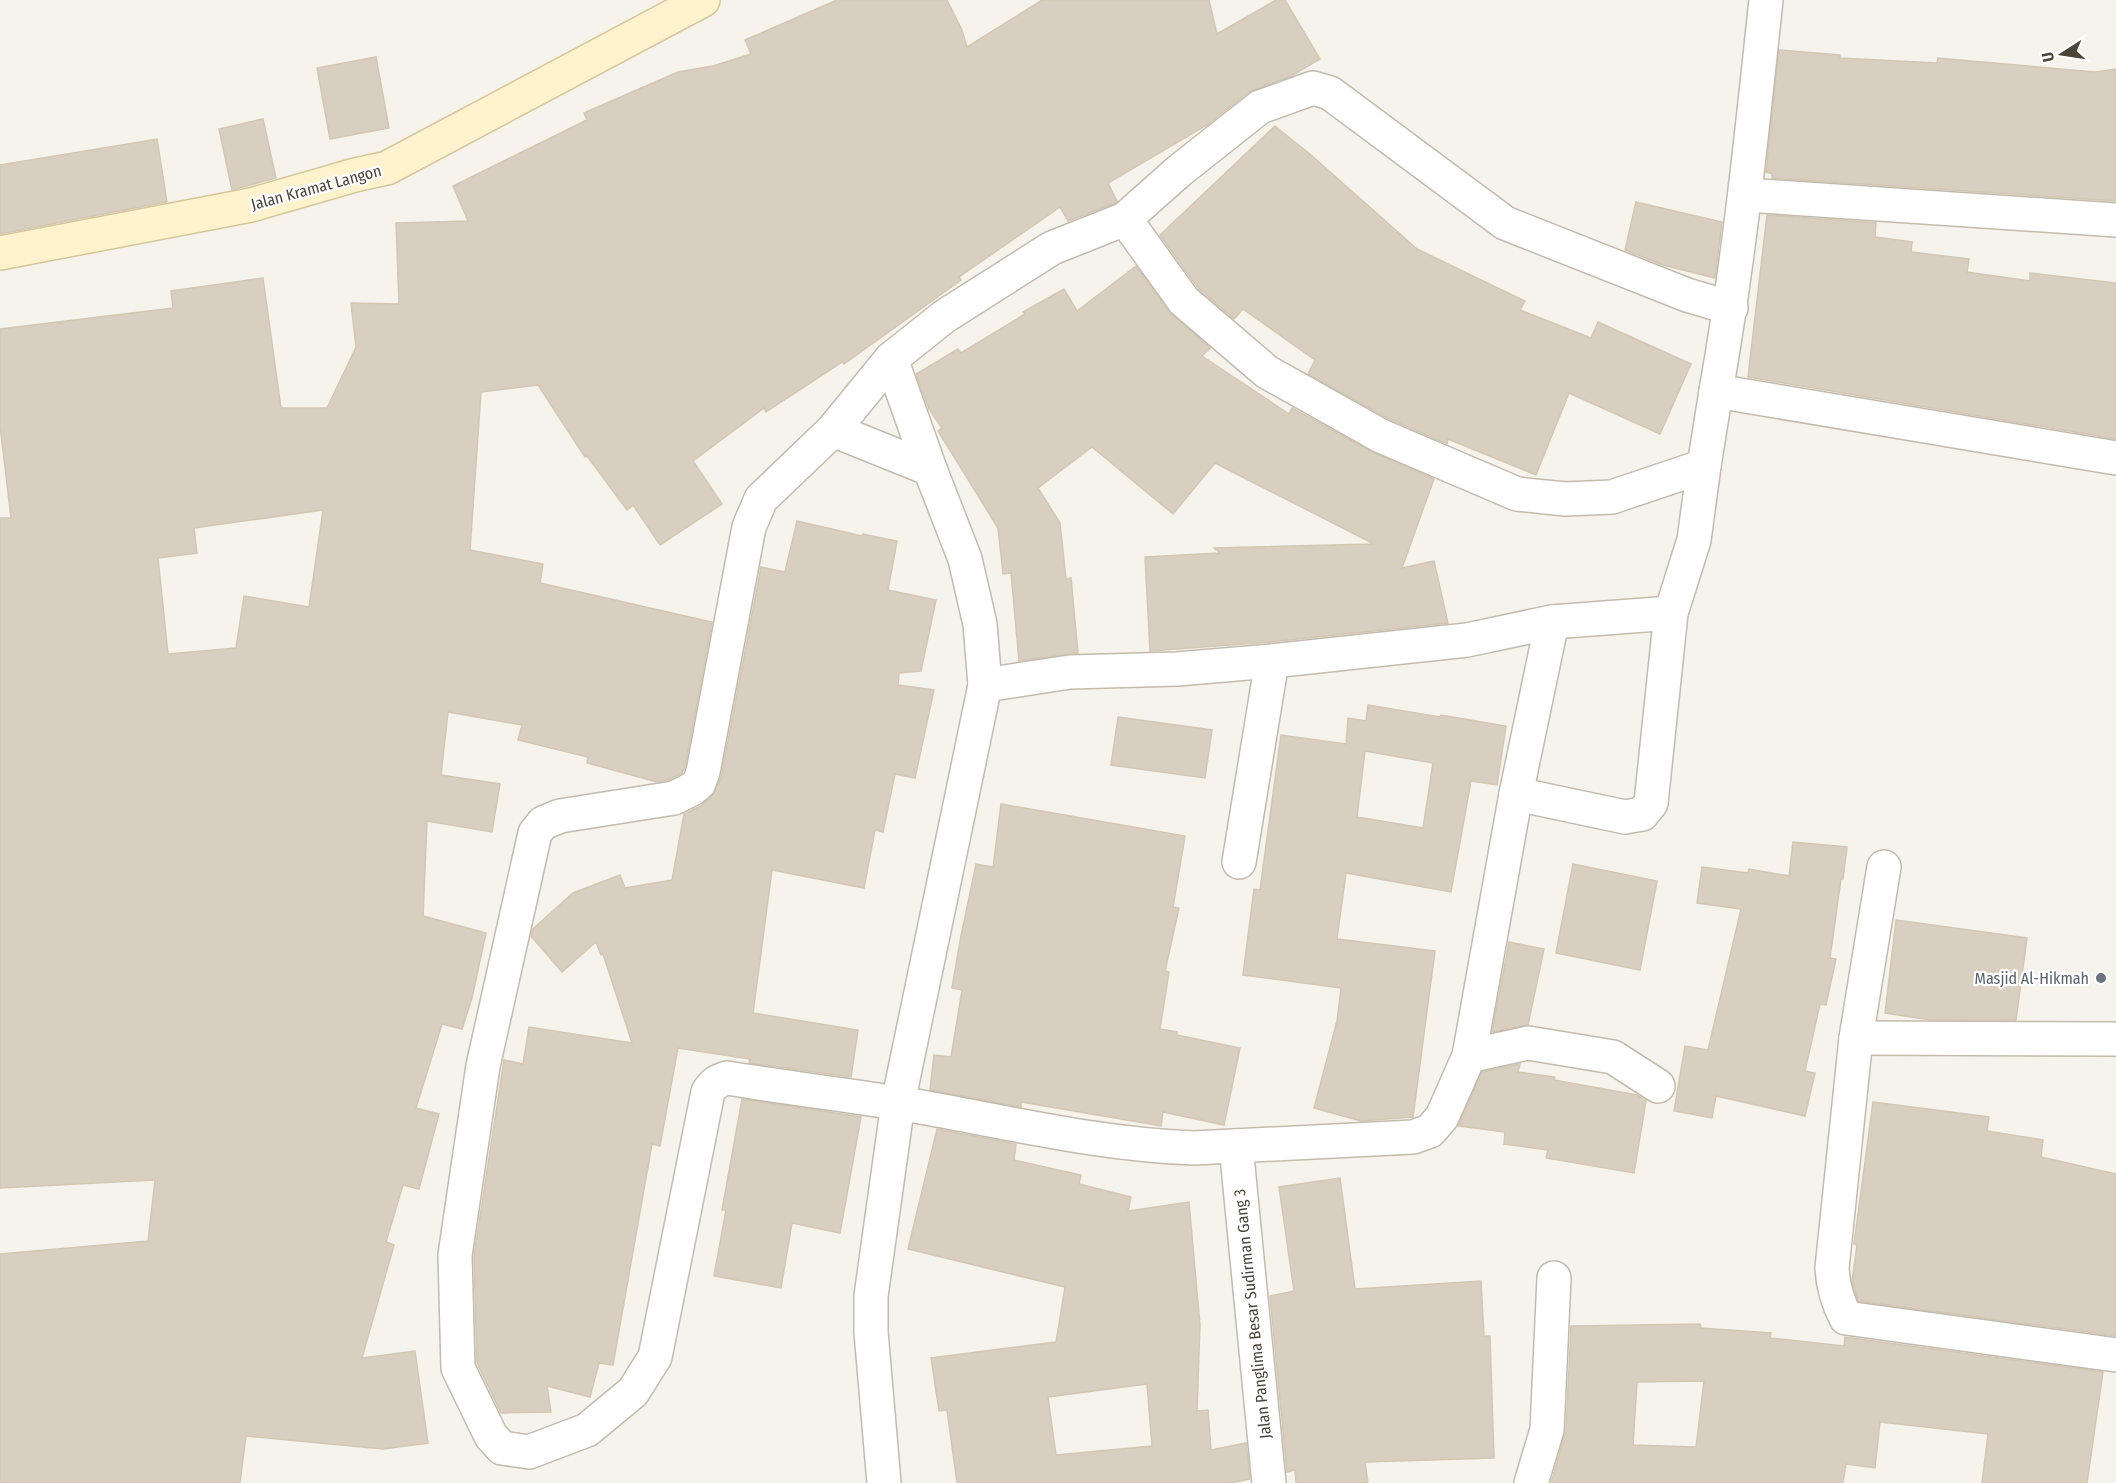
<svg xmlns="http://www.w3.org/2000/svg" width="2116" height="1483" font-family="'Fira Sans Condensed',sans-serif">
  <style>
    .building { fill: #d8cfc1; stroke: #d3c7b4; stroke-width: 1.5; fill-rule: evenodd }
    .lines { fill: none; stroke-linecap: round; stroke-linejoin: round }
    .street-casing { stroke: #c2bbae; stroke-width: 36 }
    .secondary-casing { stroke: #d6c79b; stroke-width: 36 }
    .street { stroke: #fff; stroke-width: 33 }
    .secondary { stroke: #fff3cd; stroke-width: 33 }
    .worship-dot { fill: #6b7280; stroke: #fff; stroke-width: 2 }
    .labels { text-anchor: middle; stroke-width: 4.5; stroke-linejoin: round; paint-order: stroke }
    .street-label { font-size: 16px; fill: #4b4439; stroke: #fff }
    .worship-label { font-size: 16px; fill: #5b616d; stroke: #fff; text-anchor: end }
  </style>
  <rect width="100%" height="100%" fill="#f6f3ec"/>
  <!-- building -->
  <g class="building">
    <path d="M 837,0 L 947,0 L 962,30 L 967,47 L 1042,0 L 1209,0 L 1217,34 L 1276,0 L 1285,0 L 1320,59 L 1291,76 L 1249,92 L 1207,125 L 1108,183 L 1117,201 L 1115,203 L 1068,221 L 1060,207 L 959,277 L 961,280 L 844,364 L 842,362 L 766,412 L 764,408 L 693,461 L 722,504 L 660,545 L 633,505 L 627,510 L 587,456 L 585,457 L 538,385 L 481,392 L 470,550 L 543,564 L 540,583 L 712,622 L 685,767 L 682,773 L 668,780 L 657,782 L 587,763 L 588,757 L 518,740 L 522,725 L 448,712 L 441,775 L 500,784 L 492,832 L 427,821 L 423,916 L 486,933 L 472,998 L 462,1029 L 442,1024 L 416,1108 L 439,1114 L 419,1189 L 403,1185 L 386,1242 L 394,1245 L 362,1358 L 415,1351 L 428,1443 L 383,1449 L 246,1436 L 240,1483 L 0,1483 L 0,1254 L 148,1241 L 155,1180 L 0,1188 L 0,518 L 11,518 L 0,425 L 0,329 L 173,308 L 171,291 L 263,278 L 281,408 L 327,408 L 356,347 L 351,303 L 399,304 L 396,223 L 468,221 L 453,186 L 587,120 L 584,113 L 678,72 L 713,66 L 751,54 L 745,40 ZM 323,510 L 309,607 L 244,596 L 236,648 L 168,654 L 158,558 L 197,553 L 194,528 Z"/>
    <path d="M 1779,50 L 1840,55 L 1840,58 L 1937,63 L 1938,58 L 2095,72 L 2116,69 L 2116,201 L 1772,178 L 1772,174 L 1766,172 Z"/>
    <path d="M 376,57 L 389,128 L 330,139 L 317,68 Z"/>
    <path d="M 263,119 L 276,178 L 232,190 L 219,129 Z"/>
    <path d="M 1275,126 L 1311,155 L 1417,249 L 1525,301 L 1520,310 L 1591,338 L 1598,322 L 1691,364 L 1660,434 L 1569,393 L 1536,475 L 1448,439 L 1447,444 L 1389,419 L 1308,374 L 1315,360 L 1243,309 L 1234,319 L 1198,288 L 1160,235 Z"/>
    <path d="M 157,139 L 167,202 L 0,234 L 0,165 Z"/>
    <path d="M 1636,202 L 1722,222 L 1715,278 L 1663,265 L 1625,250 Z"/>
    <path d="M 1767,215 L 1876,223 L 1875,237 L 1912,242 L 1911,252 L 1969,259 L 1967,272 L 2030,281 L 2030,273 L 2116,283 L 2116,439 L 1748,377 Z"/>
    <path d="M 1136,266 L 1169,312 L 1210,348 L 1202,356 L 1289,414 L 1292,408 L 1372,452 L 1434,479 L 1402,568 L 1434,561 L 1448,623 L 1270,642 L 1150,651 L 1145,557 L 1220,553 L 1214,548 L 1374,544 L 1215,463 L 1173,514 L 1092,447 L 1038,488 L 1060,523 L 1066,579 L 1071,578 L 1078,653 L 1019,661 L 1011,573 L 1003,574 L 998,528 L 938,431 L 942,428 L 929,409 L 916,374 L 958,349 L 961,353 L 1025,314 L 1023,312 L 1064,289 L 1077,311 Z"/>
    <path d="M 797,521 L 862,536 L 863,534 L 897,541 L 888,590 L 936,600 L 921,671 L 899,673 L 898,685 L 934,690 L 915,778 L 895,774 L 883,832 L 875,830 L 864,888 L 772,870 L 753,1013 L 858,1030 L 851,1077 L 749,1063 L 750,1059 L 678,1048 L 660,1146 L 652,1144 L 613,1365 L 599,1363 L 590,1397 L 547,1386 L 551,1412 L 501,1413 L 477,1363 L 474,1256 L 504,1060 L 523,1064 L 529,1027 L 632,1043 L 603,954 L 601,955 L 596,942 L 562,972 L 531,936 L 533,929 L 573,893 L 620,875 L 625,888 L 672,880 L 684,814 L 701,806 L 711,797 L 721,778 L 761,567 L 785,572 Z"/>
    <path d="M 1368,705 L 1440,717 L 1441,715 L 1506,726 L 1497,785 L 1471,781 L 1451,892 L 1346,873 L 1337,939 L 1435,951 L 1413,1117 L 1361,1121 L 1314,1108 L 1337,1021 L 1341,988 L 1243,975 L 1254,889 L 1260,890 L 1281,735 L 1346,744 L 1348,718 L 1366,721 ZM 1365,751 L 1433,763 L 1423,828 L 1357,817 Z"/>
    <path d="M 1118,717 L 1212,730 L 1205,778 L 1111,765 Z"/>
    <path d="M 1001,804 L 1185,836 L 1173,907 L 1179,908 L 1165,971 L 1169,972 L 1160,1029 L 1177,1032 L 1177,1035 L 1240,1048 L 1224,1125 L 1163,1112 L 1161,1126 L 1021,1102 L 1021,1107 L 930,1090 L 934,1055 L 951,1057 L 962,990 L 952,988 L 961,936 L 976,864 L 993,867 Z"/>
    <path d="M 1793,842 L 1847,847 L 1843,879 L 1841,879 L 1830,958 L 1836,959 L 1826,1005 L 1820,1004 L 1805,1071 L 1815,1073 L 1805,1116 L 1716,1096 L 1712,1118 L 1674,1111 L 1685,1046 L 1708,1050 L 1741,909 L 1697,903 L 1702,867 L 1748,873 L 1749,869 L 1789,876 Z"/>
    <path d="M 1573,864 L 1657,881 L 1640,970 L 1556,953 Z"/>
    <path d="M 1896,920 L 2027,938 L 2016,1020 L 1931,1020 L 1885,1013 Z"/>
    <path d="M 1509,942 L 1544,949 L 1528,1025 L 1492,1032 Z"/>
    <path d="M 1520,1064 L 1518,1072 L 1555,1077 L 1554,1080 L 1637,1095 L 1646,1101 L 1634,1173 L 1546,1158 L 1548,1150 L 1504,1144 L 1505,1132 L 1458,1126 L 1482,1072 Z"/>
    <path d="M 742,1099 L 861,1117 L 840,1233 L 792,1223 L 781,1288 L 714,1276 L 726,1210 L 722,1210 Z"/>
    <path d="M 1873,1102 L 1989,1117 L 1987,1131 L 2043,1140 L 2041,1157 L 2116,1174 L 2116,1336 L 1858,1301 L 1852,1281 L 1857,1245 L 1854,1244 Z"/>
    <path d="M 937,1129 L 1016,1144 L 1014,1160 L 1081,1175 L 1079,1184 L 1131,1197 L 1128,1211 L 1189,1202 L 1200,1325 L 1197,1411 L 1208,1410 L 1211,1450 L 1246,1443 L 1250,1479 L 1231,1483 L 957,1483 L 947,1410 L 939,1411 L 931,1358 L 1056,1342 L 1065,1287 L 908,1249 ZM 1147,1384 L 1152,1446 L 1056,1455 L 1048,1397 Z"/>
    <path d="M 1340,1178 L 1355,1289 L 1481,1281 L 1484,1336 L 1490,1336 L 1494,1458 L 1365,1462 L 1368,1483 L 1296,1483 L 1295,1470 L 1287,1472 L 1270,1296 L 1294,1291 L 1279,1187 Z"/>
    <path d="M 1700,1324 L 1701,1328 L 1771,1333 L 1770,1338 L 1844,1346 L 1845,1337 L 2103,1372 L 2087,1483 L 1982,1483 L 1988,1434 L 1880,1422 L 1875,1468 L 1846,1464 L 1843,1483 L 1551,1483 L 1566,1431 L 1571,1326 ZM 1704,1381 L 1696,1447 L 1633,1445 L 1637,1382 Z"/>
  </g>
  <g class="lines">
    <defs>
      <g id="street">
        <path d="M 1766,0 C 1752,131 1739,261 1716,391 L 2116,458"/>
        <path d="M 1746,195 L 2116,220"/>
        <path d="M 1125,219 L 1184,301 L 1267,372 L 1381,436 L 1517,494 L 1565,499 L 1612,497 L 1704,466 L 1716,391"/>
        <path d="M 891,359 L 945,316 L 1052,248 L 1125,219 L 1179,171 L 1260,107 L 1313,88 L 1330,93 L 1505,223 L 1687,295 L 1731,308"/>
        <path d="M 833,430 L 930,469 L 965,559 L 980,624 L 985,685 L 898,1103 L 871,1296 L 871,1332 L 884,1483"/>
        <path d="M 930,469 L 891,359 L 833,430 L 761,499 L 749,527 L 703,772 L 699,783 L 692,789 L 674,798 L 560,816 L 543,823 L 535,833 L 483,1066 L 455,1255 L 458,1368 L 491,1436 L 502,1448 L 529,1452 L 587,1430 L 633,1392 L 655,1357 L 708,1092 C 713,1084 717,1081 727,1078 C 793,1089 860,1096 927,1108 C 1015,1124 1104,1145 1194,1148 L 1413,1137 L 1430,1131 L 1442,1117 L 1469,1056 L 1516,794"/>
        <path d="M 1552,622 L 1516,794 L 1625,817 L 1642,814 L 1651,803 L 1671,613"/>
        <path d="M 985,685 L 1070,672 L 1177,669 L 1272,661 L 1467,640 L 1552,622 L 1671,613 L 1694,540 L 1704,466"/>
        <path d="M 1239,862 L 1272,661"/>
        <path d="M 1884,867 L 1856,1038 L 1832,1268 C 1833,1287 1837,1301 1846,1318 L 2116,1355"/>
        <path d="M 1856,1038 L 2116,1039"/>
        <path d="M 1469,1056 L 1528,1043 L 1613,1057 L 1658,1086"/>
        <path d="M 1236,1146 L 1269,1483"/>
        <path d="M 1531,1483 L 1547,1430 L 1554,1278"/>
      </g>
      <path id="secondary" d="M 0,253 L 251,205 L 355,175 L 387,168 L 703,0"/>
    </defs>
    <!-- street casing -->
    <use href="#street" class="street-casing"/>
    <!-- secondary casing -->
    <use href="#secondary" class="secondary-casing"/>
    <!-- street -->
    <use href="#street" class="street"/>
    <!-- secondary -->
    <use href="#secondary" class="secondary"/>
  </g>
  <!-- markers -->
  <circle class="worship-dot" cx="2101" cy="978" r="6"/>
  <g class="labels">
    <!-- street labels -->
    <g class="street-label">
      <text transform="translate(316 187) rotate(-15)" y="6">Jalan Kramat Langon</text>
      <text transform="translate(1252 1314) rotate(-96)" y="6">Jalan Panglima Besar Sudirman Gang 3</text>
    </g>
    <!-- worship labels -->
    <g class="worship-label">
      <text x="2089" y="984">Masjid Al-Hikmah</text>
    </g>
  </g>
  <!-- north arrow -->
  <g transform="translate(2062 54) rotate(258)" stroke="#ffffff" stroke-width="4.5" paint-order="stroke">
  <path d="M0-4.5L10 22L0 15L-10 22Z" fill="#4b4439"/>
  <text y="-9" font-size="16" font-weight="bold" text-anchor="middle" fill="#4b4439">U</text>
  </g>
</svg>
